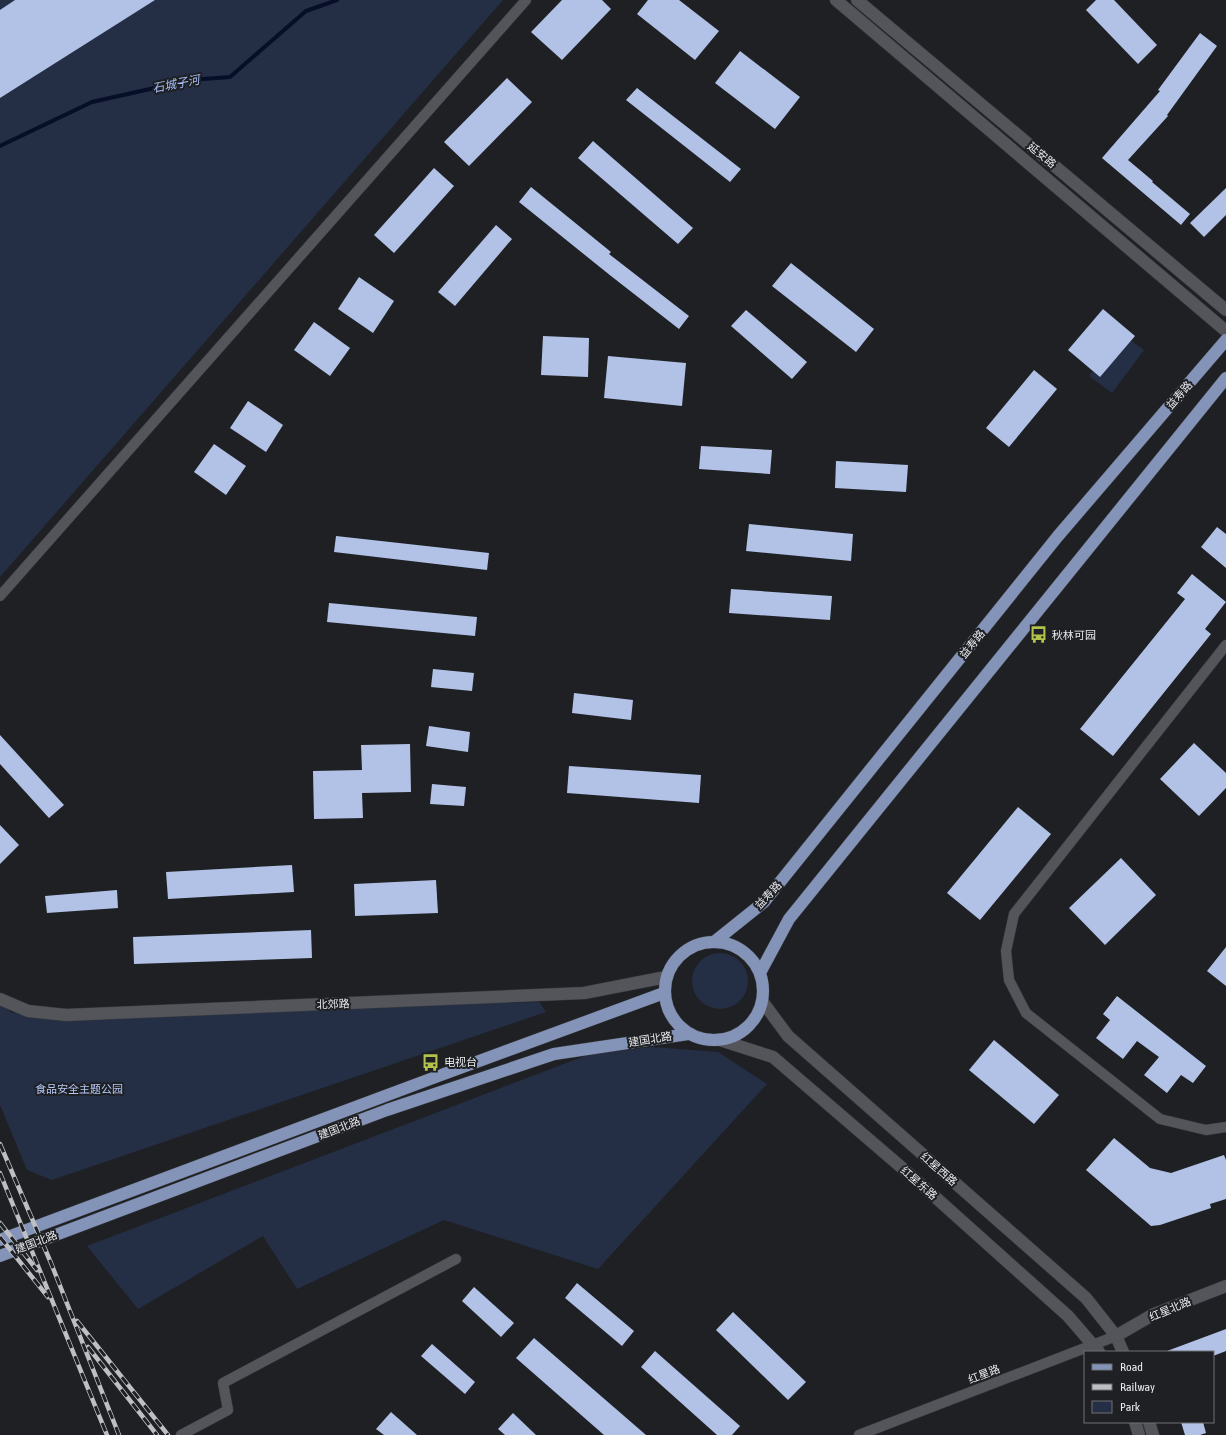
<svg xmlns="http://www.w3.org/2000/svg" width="1226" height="1435" font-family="'Asap Condensed','Noto Sans SC',sans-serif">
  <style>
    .green { fill: #242e45 }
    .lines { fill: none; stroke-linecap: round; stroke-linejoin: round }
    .stream { stroke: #060e28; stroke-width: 4 }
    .building { fill: #b2c2e7 }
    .street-casing { stroke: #3a3b3f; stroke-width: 11 }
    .secondary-casing { stroke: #3a3b3f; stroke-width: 13 }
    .primary-casing { stroke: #3a3b3f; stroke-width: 13 }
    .street { stroke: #53555a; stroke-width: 10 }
    .secondary { stroke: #53555a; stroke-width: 12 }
    .primary { stroke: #8493b8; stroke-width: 12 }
    .rail-casing { stroke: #bdbfc2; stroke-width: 4.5 }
    .rail { stroke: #1e2024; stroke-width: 3; stroke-dasharray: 9; stroke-linecap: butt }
    .labels { text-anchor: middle; stroke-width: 4; stroke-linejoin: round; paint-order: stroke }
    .street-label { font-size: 11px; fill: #e9eaed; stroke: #1e2024 }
    .poi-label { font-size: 11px; fill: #e9eaed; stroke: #1e2024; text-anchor: start }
    .park-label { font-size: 11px; fill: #b4c8f6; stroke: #1e2024 }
    .water-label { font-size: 12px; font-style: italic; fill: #a7c0f9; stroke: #1e2024 }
  </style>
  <rect width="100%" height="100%" fill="#1e2024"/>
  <!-- green -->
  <g class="green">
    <path d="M 0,0 L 503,0 L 0,577 Z"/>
    <path d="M 1121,333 L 1144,350 L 1112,393 L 1089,376 Z"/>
    <circle cx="720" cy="981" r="28"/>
    <path d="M 539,1002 L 546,1012 L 52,1180 L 27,1170 L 0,1105 L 0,1004 L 12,1013 Z"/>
    <path d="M 653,1047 L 718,1052 L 767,1084 L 598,1269 L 444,1220 L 297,1289 L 263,1236 L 138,1309 L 87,1246 L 590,1054 Z"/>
  </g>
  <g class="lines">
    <!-- stream -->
    <path class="stream" d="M 0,146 L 92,102 L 190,80 L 230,77 L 306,11 L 337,0"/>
  </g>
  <!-- building -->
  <g class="building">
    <path d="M 15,0 L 155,0 L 0,98 L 0,10 Z"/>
    <path d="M 562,0 L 602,0 L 611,9 L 562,60 L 531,32 Z"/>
    <path d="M 648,0 L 679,0 L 719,31 L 695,60 L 637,14 Z"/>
    <path d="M 1096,0 L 1114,0 L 1157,45 L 1138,64 L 1086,10 Z"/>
    <path d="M 1200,33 L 1217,46 L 1167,115 L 1168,116 L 1128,160 L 1153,181 L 1152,182 L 1190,214 L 1181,225 L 1102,158 L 1160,91 L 1158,90 Z"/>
    <path d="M 740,51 L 800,97 L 775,129 L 715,83 Z"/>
    <path d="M 507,78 L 532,102 L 469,166 L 444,142 Z"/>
    <path d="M 637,88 L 741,169 L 730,182 L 626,100 Z"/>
    <path d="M 593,141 L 693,228 L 678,244 L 578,158 Z"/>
    <path d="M 434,168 L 454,186 L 394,253 L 374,235 Z"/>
    <path d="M 531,187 L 611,252 L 609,254 L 689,316 L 679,329 L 611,276 L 519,202 Z"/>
    <path d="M 1226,188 L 1226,215 L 1204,237 L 1190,223 Z"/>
    <path d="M 496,225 L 512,239 L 455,306 L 438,292 Z"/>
    <path d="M 791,263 L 874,329 L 856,352 L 772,286 Z"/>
    <path d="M 359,277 L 394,301 L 373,333 L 338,309 Z"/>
    <path d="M 1103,309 L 1135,336 L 1100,377 L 1068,350 Z"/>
    <path d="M 746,310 L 807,362 L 792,379 L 731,326 Z"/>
    <path d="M 314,322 L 350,348 L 330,376 L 294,350 Z"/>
    <path d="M 543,336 L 589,338 L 588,377 L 541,375 Z"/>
    <path d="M 608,356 L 686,363 L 682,406 L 604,398 Z"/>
    <path d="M 1034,370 L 1057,389 L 1009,447 L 986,428 Z"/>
    <path d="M 248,401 L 283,425 L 266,452 L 230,428 Z"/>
    <path d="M 214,444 L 246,466 L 226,495 L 194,472 Z"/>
    <path d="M 701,446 L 772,450 L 770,474 L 699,469 Z"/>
    <path d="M 836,461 L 908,465 L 906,492 L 835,488 Z"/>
    <path d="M 749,524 L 853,534 L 851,561 L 746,551 Z"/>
    <path d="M 1217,527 L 1226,534 L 1226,568 L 1201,547 Z"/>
    <path d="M 336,536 L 489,553 L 487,570 L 334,552 Z"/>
    <path d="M 1192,574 L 1226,602 L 1205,629 L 1211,634 L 1113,756 L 1080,729 L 1185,599 L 1177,593 Z"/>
    <path d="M 731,589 L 832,596 L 830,620 L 729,613 Z"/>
    <path d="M 329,603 L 477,617 L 475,636 L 327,622 Z"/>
    <path d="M 433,669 L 474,673 L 472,691 L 431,687 Z"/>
    <path d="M 574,693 L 633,700 L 631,720 L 572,713 Z"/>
    <path d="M 429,726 L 470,732 L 468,752 L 426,746 Z"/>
    <path d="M 0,735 L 64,805 L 49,818 L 0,764 Z"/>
    <path d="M 1194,743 L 1226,773 L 1226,788 L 1199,816 L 1160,779 Z"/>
    <path d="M 410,744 L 411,792 L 362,793 L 363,818 L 314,819 L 313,771 L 362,770 L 361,745 Z"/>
    <path d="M 569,766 L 701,775 L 699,803 L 567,793 Z"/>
    <path d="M 432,784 L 466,787 L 464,806 L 430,804 Z"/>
    <path d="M 1018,807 L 1051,834 L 980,920 L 947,893 Z"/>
    <path d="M 0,825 L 19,845 L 0,864 Z"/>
    <path d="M 1121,858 L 1156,895 L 1105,945 L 1069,908 Z"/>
    <path d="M 292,865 L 294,892 L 168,899 L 166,872 Z"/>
    <path d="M 436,880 L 438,913 L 355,916 L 354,884 Z"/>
    <path d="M 117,890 L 118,908 L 47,913 L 45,896 Z"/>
    <path d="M 311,930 L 312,958 L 134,964 L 133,937 Z"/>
    <path d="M 1226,947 L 1226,986 L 1207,971 Z"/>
    <path d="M 1117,996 L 1206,1066 L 1193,1083 L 1181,1075 L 1167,1093 L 1144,1075 L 1159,1057 L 1137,1041 L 1123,1059 L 1096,1038 L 1110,1020 L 1103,1014 Z"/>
    <path d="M 994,1040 L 1059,1095 L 1034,1124 L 969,1070 Z"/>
    <path d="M 1114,1138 L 1150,1168 L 1171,1173 L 1224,1155 L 1226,1160 L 1226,1199 L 1210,1204 L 1211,1208 L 1160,1225 L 1151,1226 L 1086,1170 Z"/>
    <path d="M 577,1283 L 634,1331 L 622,1346 L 565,1298 Z"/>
    <path d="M 474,1287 L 514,1323 L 501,1337 L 462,1301 Z"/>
    <path d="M 733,1312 L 806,1382 L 788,1400 L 716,1330 Z"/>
    <path d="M 1226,1329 L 1226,1351 L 1213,1356 L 1213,1352 L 1167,1352 L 1167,1351 Z"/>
    <path d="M 534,1338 L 646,1435 L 604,1435 L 516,1358 Z"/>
    <path d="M 432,1344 L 475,1382 L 465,1394 L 421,1356 Z"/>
    <path d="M 655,1351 L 740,1426 L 732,1435 L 717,1435 L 641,1367 Z"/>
    <path d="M 391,1412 L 417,1435 L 384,1435 L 376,1429 Z"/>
    <path d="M 513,1413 L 536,1435 L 505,1435 L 498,1429 Z"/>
    <path d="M 1181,1422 L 1203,1422 L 1206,1433 L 1200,1435 L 1185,1435 Z"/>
  </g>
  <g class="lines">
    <defs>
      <g id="street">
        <path d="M 0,596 L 526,0"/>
        <path d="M 1226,645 L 1014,914 L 1006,951 L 1009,980 L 1026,1013 L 1160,1119 L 1206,1130 L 1226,1127"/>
        <path d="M 181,1435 L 228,1410 L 223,1383 L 456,1259"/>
        <path d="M 859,1435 L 1116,1336"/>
      </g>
      <g id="secondary">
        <path d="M 836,0 L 1226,331"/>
        <path d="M 857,0 L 1226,310"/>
        <path d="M 0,999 L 28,1011 L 66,1015 L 584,993 L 666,977"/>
        <path d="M 762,1001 L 788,1036 L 1086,1298 L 1116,1336 L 1123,1352"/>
        <path d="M 720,1040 L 773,1057 L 915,1179 L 1068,1316 L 1099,1352"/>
        <path d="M 1116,1336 L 1154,1314 L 1226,1286"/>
        <path d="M 1135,1422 L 1139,1435"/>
        <path d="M 1149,1422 L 1153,1435"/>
      </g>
      <g id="primary">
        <circle cx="714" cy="991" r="49"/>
        <path d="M 714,942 L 764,902 L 1058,536 L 1226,340"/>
        <path d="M 760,973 L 789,919 L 1226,378"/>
        <path d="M 0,1240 L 433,1078 L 664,993"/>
        <path d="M 0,1256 L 387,1110 L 554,1054 L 688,1034"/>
      </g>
    </defs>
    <!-- street casing -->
    <use href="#street" class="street-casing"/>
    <!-- secondary casing -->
    <use href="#secondary" class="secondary-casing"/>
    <!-- primary casing -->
    <use href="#primary" class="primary-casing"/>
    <!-- street -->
    <use href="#street" class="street"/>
    <!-- secondary -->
    <use href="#secondary" class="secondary"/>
    <!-- primary -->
    <use href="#primary" class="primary"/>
    <defs>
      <g id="rail">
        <path d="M 0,1144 L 51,1263 L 119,1435"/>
        <path d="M 0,1173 L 107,1435"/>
        <path d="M 0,1223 L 37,1270"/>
        <path d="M 0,1237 L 48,1297"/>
        <path d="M 77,1321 L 168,1435"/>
        <path d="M 88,1347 L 157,1435"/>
      </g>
    </defs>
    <!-- rail casing -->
    <use href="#rail" class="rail-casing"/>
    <!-- rail -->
    <use href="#rail" class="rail"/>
  </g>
  <!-- icons -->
  <defs>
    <symbol id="bus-bare" viewBox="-9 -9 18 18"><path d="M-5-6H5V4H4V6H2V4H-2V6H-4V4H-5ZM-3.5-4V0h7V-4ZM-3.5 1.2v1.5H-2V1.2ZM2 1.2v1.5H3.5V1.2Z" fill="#b3c24b" stroke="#1e2024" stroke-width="2.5" paint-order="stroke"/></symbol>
  </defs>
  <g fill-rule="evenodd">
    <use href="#bus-bare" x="1026" y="622" width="25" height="25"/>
    <use href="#bus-bare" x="418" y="1050" width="25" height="25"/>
  </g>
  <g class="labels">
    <!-- street labels -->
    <g class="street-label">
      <text transform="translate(1042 155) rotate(40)" y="4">延安路</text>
      <text transform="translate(1179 395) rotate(-49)" y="4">益寿路</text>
      <text transform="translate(972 644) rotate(-51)" y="4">益寿路</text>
      <text transform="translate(768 895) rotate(-47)" y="4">益寿路</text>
      <text transform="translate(333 1004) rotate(-2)" y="4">北郊路</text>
      <text transform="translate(650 1039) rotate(-9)" y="4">建国北路</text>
      <text transform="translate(339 1128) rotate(-21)" y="4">建国北路</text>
      <text transform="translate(939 1169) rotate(41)" y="4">红星西路</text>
      <text transform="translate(919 1183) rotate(41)" y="4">红星东路</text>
      <text transform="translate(36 1242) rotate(-21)" y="4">建国北路</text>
      <text transform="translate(1170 1309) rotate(-23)" y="4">红星北路</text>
      <text transform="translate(984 1374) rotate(-21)" y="4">红星路</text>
    </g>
    <!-- poi labels -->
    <g class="poi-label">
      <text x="1052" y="639">秋林可园</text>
      <text x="444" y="1066">电视台</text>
    </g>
    <!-- park labels -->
    <g class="park-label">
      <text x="79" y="1093">食品安全主题公园</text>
    </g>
    <!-- water labels -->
    <g class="water-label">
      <text transform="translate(176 84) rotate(-11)" y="4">石城子河</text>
    </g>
  </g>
  <!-- legend -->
  <rect x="1084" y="1351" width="130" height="72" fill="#1e2024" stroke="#6f7174"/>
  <rect x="1092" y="1364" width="20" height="6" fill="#8493b8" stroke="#6f7174"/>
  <text x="1120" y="1371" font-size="12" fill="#e9eaed">Road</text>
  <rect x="1092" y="1384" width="20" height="6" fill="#bdbfc2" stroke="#6f7174"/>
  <text x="1120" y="1391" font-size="12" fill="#e9eaed">Railway</text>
  <rect x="1092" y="1401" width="20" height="12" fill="#242e45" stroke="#6f7174"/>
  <text x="1120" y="1411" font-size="12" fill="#e9eaed">Park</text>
</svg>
